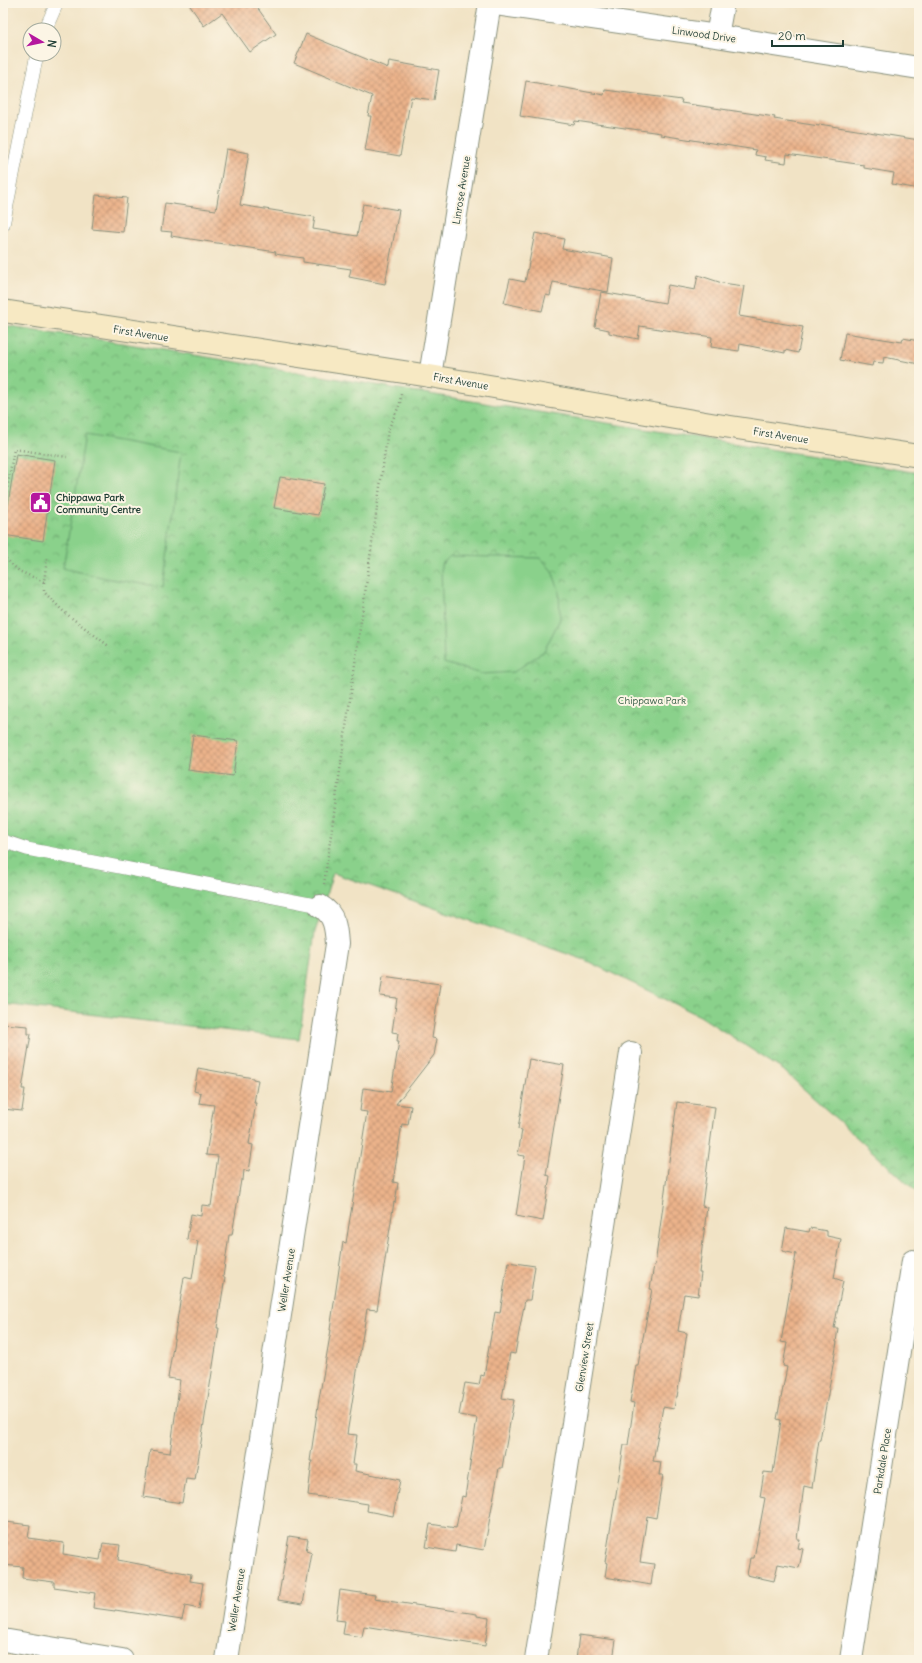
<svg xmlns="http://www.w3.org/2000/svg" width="922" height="1663" font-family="Delius,sans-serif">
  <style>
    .park { fill: url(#park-crowns); stroke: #548760 }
    .pitch { fill: #8ad18b; stroke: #548760 }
    .building { fill: url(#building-cross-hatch) }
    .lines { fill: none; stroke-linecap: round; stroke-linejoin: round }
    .lane-casing { stroke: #88907c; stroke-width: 14 }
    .street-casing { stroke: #88907c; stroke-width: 24 }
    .secondary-casing { stroke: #88907c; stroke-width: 24 }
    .path { stroke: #88907c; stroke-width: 2.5; stroke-dasharray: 1 3; stroke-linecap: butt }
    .lane { stroke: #fff; stroke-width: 13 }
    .street { stroke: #fff; stroke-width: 22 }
    .secondary { stroke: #f7e9c3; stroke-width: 22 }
    .labels { text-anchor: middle; stroke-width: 4; stroke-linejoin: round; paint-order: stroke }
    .street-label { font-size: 10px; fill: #1f3d34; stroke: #fcf5e5 }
    .poi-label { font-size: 10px; font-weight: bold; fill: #1f3d34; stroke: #fcf5e5; text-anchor: start }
    .park-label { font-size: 10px; fill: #345b45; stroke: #fcf5e5 }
  </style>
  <defs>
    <pattern id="park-crowns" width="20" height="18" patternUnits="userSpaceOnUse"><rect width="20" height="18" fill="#8ad18b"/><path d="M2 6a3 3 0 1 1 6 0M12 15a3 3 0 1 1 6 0" fill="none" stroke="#70ab72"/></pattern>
    <pattern id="building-cross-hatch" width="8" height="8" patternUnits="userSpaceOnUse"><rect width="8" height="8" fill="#ecb38b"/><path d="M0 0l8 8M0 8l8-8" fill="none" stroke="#bf9372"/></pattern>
  </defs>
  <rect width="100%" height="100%" fill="#fcf5e5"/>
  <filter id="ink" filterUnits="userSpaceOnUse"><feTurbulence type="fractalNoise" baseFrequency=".025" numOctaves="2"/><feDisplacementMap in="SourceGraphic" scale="8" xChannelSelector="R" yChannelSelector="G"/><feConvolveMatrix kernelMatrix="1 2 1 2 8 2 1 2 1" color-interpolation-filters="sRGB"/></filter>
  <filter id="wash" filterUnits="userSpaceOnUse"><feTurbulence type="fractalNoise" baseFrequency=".012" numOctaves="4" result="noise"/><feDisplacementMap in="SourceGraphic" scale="16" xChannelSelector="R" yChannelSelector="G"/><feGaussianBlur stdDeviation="0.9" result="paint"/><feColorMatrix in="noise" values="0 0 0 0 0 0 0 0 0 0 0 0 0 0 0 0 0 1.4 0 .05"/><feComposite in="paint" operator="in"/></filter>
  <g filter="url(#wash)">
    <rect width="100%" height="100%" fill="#f1e3c5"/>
    <!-- park -->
    <path class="park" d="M 3,325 L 122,343 L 532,411 L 919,473 L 919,1194 L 783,1070 L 700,1016 L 585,960 L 333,873 L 315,932 L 299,1039 L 3,1004 Z"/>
    <!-- pitch -->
    <g class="pitch">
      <path d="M 85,435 L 181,452 L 163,587 L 110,579 L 63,568 Z"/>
      <path d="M 450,556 L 541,558 L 552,571 L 559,590 L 560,619 L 544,651 L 514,672 L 482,674 L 444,663 L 441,565 Z"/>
    </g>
    <g id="blocks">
      <!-- building -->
      <g class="building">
        <path d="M 188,3 L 254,3 L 276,34 L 250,52 L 222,13 L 204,26 Z"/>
        <path d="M 306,34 L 388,68 L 389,61 L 439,70 L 434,100 L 411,97 L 400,156 L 365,150 L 371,116 L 368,116 L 372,96 L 294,63 Z"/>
        <path d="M 526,81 L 604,95 L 605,90 L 682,100 L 681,103 L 775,117 L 774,119 L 819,126 L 819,124 L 919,140 L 919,189 L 892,184 L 894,173 L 864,168 L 864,165 L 787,154 L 786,163 L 765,160 L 766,157 L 755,155 L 756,150 L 661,135 L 661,133 L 575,121 L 574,125 L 520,116 Z"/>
        <path d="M 226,149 L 249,153 L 240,205 L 315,217 L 313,229 L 357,236 L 363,204 L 399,210 L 385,284 L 349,277 L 351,269 L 303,262 L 303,258 L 275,254 L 276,252 L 171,236 L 172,232 L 161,231 L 165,203 L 216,210 Z"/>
        <path d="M 96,195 L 127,198 L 123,232 L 92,229 Z"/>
        <path d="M 535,233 L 564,239 L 562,249 L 613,258 L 608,292 L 553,282 L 550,296 L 546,295 L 542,311 L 504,303 L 510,279 L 525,282 Z"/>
        <path d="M 698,275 L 722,283 L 744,286 L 739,316 L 803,327 L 798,353 L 785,350 L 785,353 L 740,344 L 739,351 L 711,347 L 712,337 L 640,326 L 638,339 L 609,333 L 609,330 L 595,327 L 601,292 L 665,303 L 668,285 L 695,290 Z"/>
        <path d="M 845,333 L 902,342 L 903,338 L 919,341 L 919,364 L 884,357 L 883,363 L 873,362 L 872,366 L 840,360 Z"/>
        <path d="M 16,454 L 55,460 L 43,541 L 3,535 Z"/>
        <path d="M 280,477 L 324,484 L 318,515 L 274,508 Z"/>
        <path d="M 193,735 L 238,741 L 233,776 L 188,770 Z"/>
        <path d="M 383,976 L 440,984 L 432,1038 L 437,1039 L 434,1055 L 396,1104 L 411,1106 L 408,1125 L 402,1124 L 393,1182 L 398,1183 L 395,1203 L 394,1202 L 383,1273 L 377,1310 L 367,1309 L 347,1434 L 357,1435 L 353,1464 L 356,1464 L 355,1471 L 400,1480 L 393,1516 L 367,1511 L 368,1504 L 308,1495 L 312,1461 L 310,1461 L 319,1399 L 331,1330 L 330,1330 L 343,1242 L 346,1243 L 367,1112 L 360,1111 L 363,1088 L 391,1092 L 399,1041 L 397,1041 L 398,1033 L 392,1032 L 397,998 L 380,996 Z"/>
        <path d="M 3,1024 L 28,1026 L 28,1034 L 31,1034 L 22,1089 L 25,1089 L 22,1111 L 3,1109 Z"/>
        <path d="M 529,1059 L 564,1065 L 546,1175 L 550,1176 L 543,1221 L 516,1216 L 525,1156 L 518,1155 L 522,1130 L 518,1129 Z"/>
        <path d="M 198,1068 L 253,1078 L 253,1079 L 258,1080 L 254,1103 L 256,1103 L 249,1144 L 253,1145 L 249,1171 L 244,1170 L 243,1180 L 241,1180 L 232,1235 L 229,1235 L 223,1277 L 225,1277 L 217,1328 L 219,1328 L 195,1480 L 186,1479 L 182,1503 L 143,1497 L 150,1450 L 170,1453 L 180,1380 L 168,1378 L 184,1277 L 192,1279 L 198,1241 L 187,1239 L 191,1214 L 201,1216 L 202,1205 L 211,1206 L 218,1156 L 206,1155 L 214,1105 L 199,1103 L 201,1093 L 194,1091 Z"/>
        <path d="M 677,1102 L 715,1107 L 702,1206 L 707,1207 L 699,1273 L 701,1273 L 698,1296 L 684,1294 L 678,1331 L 687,1333 L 677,1397 L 676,1397 L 674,1409 L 663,1407 L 653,1461 L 661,1462 L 659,1475 L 663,1475 L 656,1518 L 647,1516 L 640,1562 L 654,1564 L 651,1585 L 605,1577 L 607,1563 L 605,1562 L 624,1445 L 628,1445 L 634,1403 L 630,1402 L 636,1365 L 638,1365 L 652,1289 L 650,1289 L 654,1265 L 655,1265 Z"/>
        <path d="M 786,1228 L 809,1232 L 810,1228 L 827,1231 L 827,1236 L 841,1239 L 834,1278 L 843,1281 L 834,1328 L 838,1328 L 836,1342 L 837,1342 L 820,1440 L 819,1440 L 812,1488 L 804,1486 L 797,1539 L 800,1539 L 798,1548 L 803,1549 L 799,1568 L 778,1564 L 774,1581 L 747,1575 L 750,1558 L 754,1558 L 765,1498 L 760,1497 L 764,1472 L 773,1473 L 781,1420 L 777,1419 L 787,1367 L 783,1366 L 787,1343 L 781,1342 L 796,1254 L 782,1251 Z"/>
        <path d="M 508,1262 L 535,1266 L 530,1300 L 525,1300 L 515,1354 L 510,1353 L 502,1398 L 514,1400 L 502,1468 L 499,1468 L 484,1550 L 456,1545 L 455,1552 L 426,1547 L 430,1524 L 456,1528 L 462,1496 L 465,1497 L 477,1418 L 459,1415 L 465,1383 L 479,1385 L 481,1375 L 484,1376 L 495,1312 L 500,1313 Z"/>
        <path d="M 6,1522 L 30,1525 L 28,1538 L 64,1543 L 63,1554 L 100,1560 L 103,1543 L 120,1545 L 118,1560 L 191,1574 L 190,1581 L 203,1583 L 199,1609 L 185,1606 L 182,1620 L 115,1610 L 115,1611 L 93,1608 L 95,1593 L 54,1587 L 54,1582 L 22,1578 L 23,1567 L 3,1565 L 3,1545 Z"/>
        <path d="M 289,1536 L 308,1539 L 306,1551 L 312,1553 L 303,1604 L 278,1600 Z"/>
        <path d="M 340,1590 L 375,1595 L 374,1599 L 477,1614 L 477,1616 L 489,1618 L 485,1646 L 364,1626 L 362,1637 L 343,1634 L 345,1621 L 336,1620 Z"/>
        <path d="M 579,1635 L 616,1640 L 613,1660 L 576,1660 Z"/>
      </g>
    </g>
  </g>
  <g filter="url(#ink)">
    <use href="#blocks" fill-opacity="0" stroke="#88907c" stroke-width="1"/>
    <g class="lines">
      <defs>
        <g id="lane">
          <path d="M 45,30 L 57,3"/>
          <path d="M 3,225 L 37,54"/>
          <path d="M 3,841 L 27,849 L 320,906"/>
        </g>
        <g id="street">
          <path d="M 489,3 L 717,36 L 919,68"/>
          <path d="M 717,36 L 723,3"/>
          <path d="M 430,376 L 490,3"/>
          <path d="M 3,1640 L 122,1660"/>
          <path d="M 227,1660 L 337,944 C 336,929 335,914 320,906"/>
          <path d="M 536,1660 L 631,1053"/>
          <path d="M 851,1660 L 913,1261"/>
        </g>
        <path id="secondary" d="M 3,311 L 430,376 L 711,424 L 919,456"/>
      </defs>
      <!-- lane casing -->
      <use href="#lane" class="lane-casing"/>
      <!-- street casing -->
      <use href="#street" class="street-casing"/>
      <!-- secondary casing -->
      <use href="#secondary" class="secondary-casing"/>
      <!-- path -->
      <g class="path">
        <path d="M 3,500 L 5,501 L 14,449 L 67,457"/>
        <path d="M 3,556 L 19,571 L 44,582 L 47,558"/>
        <path d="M 44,582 L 44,592 L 64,612 L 110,647"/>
        <path d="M 324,884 L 388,430 L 400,404 L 401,394"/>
      </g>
      <!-- lane -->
      <use href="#lane" class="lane"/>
      <!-- street -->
      <use href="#street" class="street"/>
      <!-- secondary -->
      <use href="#secondary" class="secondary"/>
    </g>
  </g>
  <!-- icons -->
  <defs>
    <symbol id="civic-square" viewBox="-11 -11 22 22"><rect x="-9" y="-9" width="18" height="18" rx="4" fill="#b5179e" stroke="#fcf5e5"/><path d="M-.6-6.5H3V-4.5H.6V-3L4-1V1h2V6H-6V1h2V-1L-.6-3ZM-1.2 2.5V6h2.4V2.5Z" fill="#fff"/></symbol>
  </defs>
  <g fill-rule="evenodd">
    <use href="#civic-square" x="28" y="490" width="25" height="25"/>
  </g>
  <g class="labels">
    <!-- street labels -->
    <g class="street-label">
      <text transform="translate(704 34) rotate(8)" y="4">Linwood Drive</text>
      <text transform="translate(461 190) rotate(-81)" y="4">Linrose Avenue</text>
      <text transform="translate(141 333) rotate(9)" y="4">First Avenue</text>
      <text transform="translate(461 381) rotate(10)" y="4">First Avenue</text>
      <text transform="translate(781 435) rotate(9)" y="4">First Avenue</text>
      <text transform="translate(286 1280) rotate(-81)" y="4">Weller Avenue</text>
      <text transform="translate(584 1357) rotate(-81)" y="4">Glenview Street</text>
      <text transform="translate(882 1461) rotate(-81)" y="4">Parkdale Place</text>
      <text transform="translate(236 1600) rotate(-81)" y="4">Weller Avenue</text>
    </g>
    <!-- poi labels -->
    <g class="poi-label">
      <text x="56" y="501">Chippawa Park<tspan x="56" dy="12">Community Centre</tspan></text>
    </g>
    <!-- park labels -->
    <g class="park-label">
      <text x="652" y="704">Chippawa Park</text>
    </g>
  </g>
  <!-- margin -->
  <rect width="922" height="1663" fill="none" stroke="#fcf5e5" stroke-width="16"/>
  <!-- north arrow -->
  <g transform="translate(42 42) rotate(99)"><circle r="19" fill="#fcf5e5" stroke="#a4ab9e"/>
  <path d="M0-3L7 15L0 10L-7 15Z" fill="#b5179e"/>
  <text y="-6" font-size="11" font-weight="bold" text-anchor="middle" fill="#1f3d34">N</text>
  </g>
  <!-- scale -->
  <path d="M772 40v6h71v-6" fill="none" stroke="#1f3d34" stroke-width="2"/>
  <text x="778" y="40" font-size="12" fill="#1f3d34" stroke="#fcf5e5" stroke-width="3" paint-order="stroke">20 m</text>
</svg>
